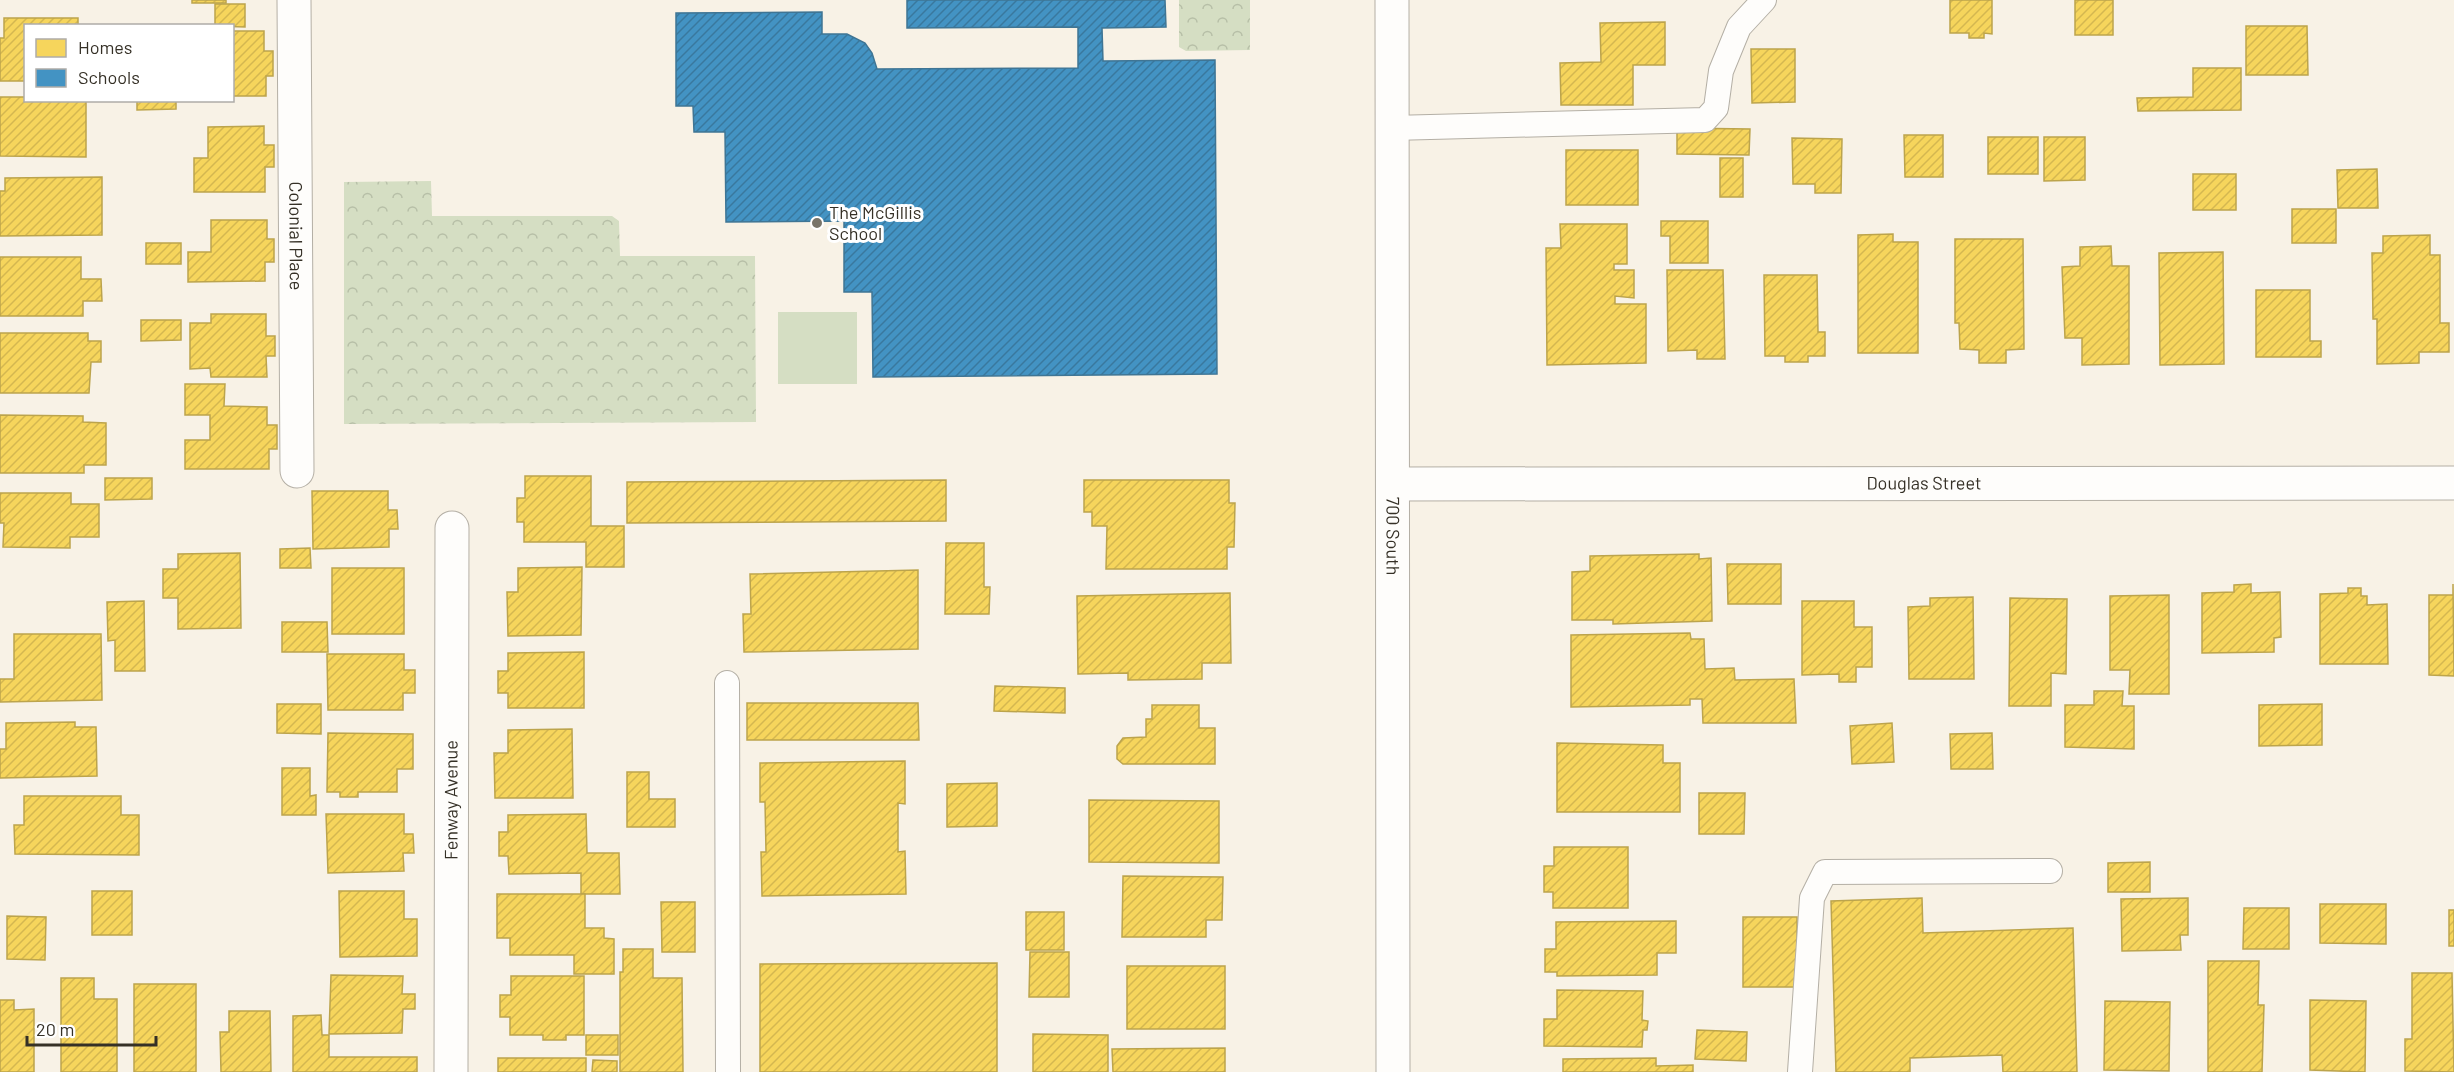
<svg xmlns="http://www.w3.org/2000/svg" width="2454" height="1072" font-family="Barlow,sans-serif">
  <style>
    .park { fill: url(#park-crowns) }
    .garden { fill: #d5dec3 }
    .homes { fill: url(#homes-hatch); stroke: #bca44c; stroke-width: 1.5 }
    .schools { fill: url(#schools-hatch); stroke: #3f7594; stroke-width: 1.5 }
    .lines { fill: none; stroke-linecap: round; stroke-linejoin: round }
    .service-casing { stroke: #b4afa5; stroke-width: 26 }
    .minor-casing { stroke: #b4afa5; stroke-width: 35 }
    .service { stroke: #fefdfb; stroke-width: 24 }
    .minor { stroke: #fefdfb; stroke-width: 33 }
    .poi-dot { fill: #797469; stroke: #fff; stroke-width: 2 }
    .labels { text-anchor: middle; stroke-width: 6; stroke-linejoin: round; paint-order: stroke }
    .poi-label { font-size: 18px; fill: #353026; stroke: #fff; text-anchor: start }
    .street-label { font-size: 18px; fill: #353026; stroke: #fff }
  </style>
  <defs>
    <pattern id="park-crowns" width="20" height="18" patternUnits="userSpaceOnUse" patternTransform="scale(1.5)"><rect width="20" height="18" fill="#d5dec3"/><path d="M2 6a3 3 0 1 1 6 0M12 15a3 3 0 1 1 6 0" fill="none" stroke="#b7bfa7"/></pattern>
    <pattern id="homes-hatch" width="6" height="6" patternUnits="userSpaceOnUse" patternTransform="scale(1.5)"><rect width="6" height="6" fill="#f6d55c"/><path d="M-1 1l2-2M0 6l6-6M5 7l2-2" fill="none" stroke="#d4b750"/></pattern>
    <pattern id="schools-hatch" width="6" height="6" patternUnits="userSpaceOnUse" patternTransform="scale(1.5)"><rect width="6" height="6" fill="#4393c3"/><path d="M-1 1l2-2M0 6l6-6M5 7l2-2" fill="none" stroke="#39789e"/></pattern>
  </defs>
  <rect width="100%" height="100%" fill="#f8f2e6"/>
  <!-- park -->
  <g class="park">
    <path d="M 1179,0 L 1250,0 L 1250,50 L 1186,51 L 1179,47 Z"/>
    <path d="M 431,181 L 432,216 L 612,216 L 619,221 L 620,256 L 755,256 L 756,422 L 344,424 L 344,182 Z"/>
  </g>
  <!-- garden -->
  <rect class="garden" x="778" y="312" width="79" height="72"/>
  <!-- homes -->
  <g class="homes">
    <rect x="192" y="0" width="34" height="3"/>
    <path d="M 1950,0 L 1992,0 L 1992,34 L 1984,33 L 1984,38 L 1969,38 L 1969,33 L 1950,33 Z"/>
    <rect x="2075" y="0" width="38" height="35"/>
    <path d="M 215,4 L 245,4 L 245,27 L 215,26 Z"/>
    <path d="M 4,18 L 78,18 L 78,26 L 26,26 L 26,81 L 0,81 L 0,38 L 4,38 Z"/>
    <path d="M 1665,22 L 1665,65 L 1633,65 L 1633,105 L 1561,105 L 1560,63 L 1601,62 L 1600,23 Z"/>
    <path d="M 2246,26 L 2307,26 L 2308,75 L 2246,75 Z"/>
    <path d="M 232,31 L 264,31 L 264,51 L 273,51 L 273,76 L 266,76 L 266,96 L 232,96 Z"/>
    <path d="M 1751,49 L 1795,49 L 1795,102 L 1752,103 Z"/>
    <path d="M 2193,68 L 2241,68 L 2241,110 L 2138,111 L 2137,98 L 2193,97 Z"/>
    <path d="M 0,97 L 26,97 L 26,100 L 86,100 L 86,157 L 0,156 Z"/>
    <path d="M 137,100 L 176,100 L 176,109 L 137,110 Z"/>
    <path d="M 264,126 L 264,145 L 274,145 L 274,167 L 265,167 L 265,192 L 194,192 L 194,158 L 208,158 L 208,127 Z"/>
    <path d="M 1677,128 L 1750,129 L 1749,155 L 1677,154 Z"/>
    <path d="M 1904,135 L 1943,135 L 1943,177 L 1905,177 Z"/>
    <rect x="1988" y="137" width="50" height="37"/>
    <path d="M 2044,137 L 2085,137 L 2085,180 L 2044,181 Z"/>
    <path d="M 1792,138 L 1842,139 L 1841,193 L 1815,193 L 1815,184 L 1793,184 Z"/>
    <rect x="1566" y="150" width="72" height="55"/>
    <rect x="1720" y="158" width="23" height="39"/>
    <path d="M 2377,169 L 2378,208 L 2338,208 L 2337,170 Z"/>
    <rect x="2193" y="174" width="43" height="36"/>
    <path d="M 102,177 L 102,235 L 0,236 L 0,191 L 5,191 L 5,178 Z"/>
    <rect x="2292" y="209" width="44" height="34"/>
    <path d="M 211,220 L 267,220 L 267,239 L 274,239 L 274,262 L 265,262 L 265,281 L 188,282 L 188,252 L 211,252 Z"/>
    <path d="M 1661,221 L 1708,221 L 1708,263 L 1670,263 L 1670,236 L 1661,236 Z"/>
    <path d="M 1560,224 L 1627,224 L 1627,264 L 1614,264 L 1614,270 L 1634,270 L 1634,298 L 1615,296 L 1615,304 L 1646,304 L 1646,363 L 1547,365 L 1546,248 L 1561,248 Z"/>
    <path d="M 1893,234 L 1893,242 L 1918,242 L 1918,353 L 1858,353 L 1858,235 Z"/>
    <path d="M 2430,235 L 2430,255 L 2440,255 L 2440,323 L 2449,323 L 2449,352 L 2419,352 L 2419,363 L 2377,364 L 2377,319 L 2373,319 L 2372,253 L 2383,253 L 2383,236 Z"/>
    <path d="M 1955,239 L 2023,239 L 2024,349 L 2006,350 L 2006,363 L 1979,363 L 1979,350 L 1960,349 L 1959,323 L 1955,323 Z"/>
    <rect x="146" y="243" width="35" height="21"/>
    <path d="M 2111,246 L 2112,266 L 2129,266 L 2129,364 L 2082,365 L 2082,338 L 2065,338 L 2062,267 L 2080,266 L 2080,247 Z"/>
    <path d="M 2223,252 L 2224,364 L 2160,365 L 2159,253 Z"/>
    <path d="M 0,257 L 81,257 L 81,279 L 101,279 L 102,301 L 83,301 L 83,316 L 0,316 Z"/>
    <path d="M 1667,270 L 1723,270 L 1725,359 L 1697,359 L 1697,350 L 1668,351 Z"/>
    <path d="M 1764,275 L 1817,275 L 1818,332 L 1825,332 L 1825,356 L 1808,356 L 1808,362 L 1785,362 L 1785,356 L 1765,356 Z"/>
    <path d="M 2256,290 L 2310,290 L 2310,341 L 2321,341 L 2321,357 L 2256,357 Z"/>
    <path d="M 211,314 L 266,314 L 266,336 L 275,336 L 275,356 L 266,356 L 267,377 L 211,377 L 210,368 L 190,369 L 190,323 L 211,323 Z"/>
    <path d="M 141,320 L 181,320 L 181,340 L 141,341 Z"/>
    <path d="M 0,333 L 88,333 L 88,341 L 101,341 L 101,362 L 91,362 L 89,393 L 0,393 Z"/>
    <path d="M 185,384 L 225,384 L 224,406 L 267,407 L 267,425 L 277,425 L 277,449 L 269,449 L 269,469 L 185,469 L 185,440 L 210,440 L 210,415 L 185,415 Z"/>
    <path d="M 0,415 L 83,416 L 83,422 L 106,423 L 106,465 L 84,465 L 84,473 L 0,473 Z"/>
    <path d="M 525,476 L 591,476 L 591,526 L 624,526 L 624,567 L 586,567 L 586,542 L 524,542 L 524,522 L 517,522 L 517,498 L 525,498 Z"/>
    <path d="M 105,478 L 152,478 L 152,499 L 105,500 Z"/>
    <path d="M 946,480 L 946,521 L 627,523 L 627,482 Z"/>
    <path d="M 1084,480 L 1229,480 L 1229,503 L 1235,503 L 1234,547 L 1227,547 L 1227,569 L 1106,569 L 1107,526 L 1092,526 L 1092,512 L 1084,512 Z"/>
    <path d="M 312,491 L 388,491 L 388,510 L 397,510 L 398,529 L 389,529 L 389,547 L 313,549 Z"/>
    <path d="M 0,493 L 71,493 L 71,504 L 99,504 L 99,537 L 70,537 L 70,548 L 3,547 L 4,523 L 0,523 Z"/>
    <path d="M 946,543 L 984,543 L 984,587 L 990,587 L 989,614 L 945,614 Z"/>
    <path d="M 310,548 L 311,568 L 280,568 L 280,549 Z"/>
    <path d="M 240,553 L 241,628 L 178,629 L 178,598 L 163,598 L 163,569 L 178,569 L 178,554 Z"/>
    <path d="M 1699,554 L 1699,559 L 1711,558 L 1712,621 L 1613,624 L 1613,620 L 1572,620 L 1572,572 L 1590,571 L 1590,556 Z"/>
    <path d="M 1727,564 L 1781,564 L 1781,604 L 1728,604 Z"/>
    <path d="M 582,567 L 581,635 L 508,636 L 507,592 L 518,592 L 518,568 Z"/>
    <rect x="332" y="568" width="72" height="66"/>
    <path d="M 918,570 L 918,649 L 744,652 L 743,614 L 751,614 L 750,574 Z"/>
    <path d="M 2251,584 L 2251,593 L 2280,592 L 2281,637 L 2274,638 L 2274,652 L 2202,653 L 2202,593 L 2234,592 L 2234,585 Z"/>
    <path d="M 2453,584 L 2454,676 L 2429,675 L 2429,595 L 2453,595 Z"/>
    <path d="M 2348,588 L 2361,588 L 2361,596 L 2367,596 L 2367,605 L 2387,604 L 2388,664 L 2320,664 L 2320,594 L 2348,593 Z"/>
    <path d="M 1230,593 L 1231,663 L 1202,663 L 1202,679 L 1128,680 L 1128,673 L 1078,674 L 1077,596 Z"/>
    <path d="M 2169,595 L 2169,694 L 2129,694 L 2130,670 L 2110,670 L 2110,596 Z"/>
    <path d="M 1973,597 L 1974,679 L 1909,679 L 1908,607 L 1930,606 L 1930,598 Z"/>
    <path d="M 2010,598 L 2067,599 L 2066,674 L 2051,673 L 2051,706 L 2009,706 Z"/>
    <path d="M 144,601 L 145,671 L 115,671 L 115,640 L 108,641 L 107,602 Z"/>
    <path d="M 1802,601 L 1854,601 L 1854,627 L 1872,627 L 1872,667 L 1856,667 L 1856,682 L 1839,682 L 1839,674 L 1802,675 Z"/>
    <path d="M 282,622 L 327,622 L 328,652 L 282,652 Z"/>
    <path d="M 1690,633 L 1691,639 L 1704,639 L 1705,669 L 1734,668 L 1735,680 L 1794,679 L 1796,723 L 1703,723 L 1702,699 L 1690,699 L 1690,705 L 1571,707 L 1571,635 Z"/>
    <path d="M 14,634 L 101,634 L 102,700 L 0,702 L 0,679 L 14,679 Z"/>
    <path d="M 584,652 L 584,708 L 508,708 L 508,693 L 498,693 L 498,671 L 508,671 L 508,653 Z"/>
    <path d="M 327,654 L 404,654 L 404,670 L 415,670 L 415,693 L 403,693 L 403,710 L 328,710 Z"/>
    <path d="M 995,686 L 1065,688 L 1065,713 L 994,711 Z"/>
    <path d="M 2094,691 L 2123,691 L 2122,706 L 2134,706 L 2134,749 L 2065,747 L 2065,705 L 2094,705 Z"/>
    <path d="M 747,703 L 918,703 L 919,740 L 747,740 Z"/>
    <path d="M 277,704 L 321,704 L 321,734 L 277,733 Z"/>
    <path d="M 2322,704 L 2322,745 L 2259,746 L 2259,705 Z"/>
    <path d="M 1152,705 L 1199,705 L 1199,728 L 1215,728 L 1215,764 L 1123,764 L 1117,759 L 1117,746 L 1123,738 L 1146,737 L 1146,719 L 1152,719 Z"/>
    <path d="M 75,722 L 75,727 L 96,727 L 97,776 L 0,778 L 0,749 L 6,749 L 6,723 Z"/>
    <path d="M 1892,723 L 1894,762 L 1852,764 L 1850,726 Z"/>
    <path d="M 572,729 L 573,798 L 495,798 L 494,753 L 508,753 L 508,730 Z"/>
    <path d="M 328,733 L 413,734 L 413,769 L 397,769 L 397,792 L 358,792 L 358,797 L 340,797 L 340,792 L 327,792 Z"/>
    <path d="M 1992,733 L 1993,769 L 1951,769 L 1950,734 Z"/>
    <path d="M 1557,743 L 1663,745 L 1663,763 L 1680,763 L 1680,812 L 1557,812 Z"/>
    <path d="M 905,761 L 905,804 L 898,803 L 898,852 L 905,851 L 906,894 L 762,896 L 761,852 L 766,852 L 765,802 L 760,802 L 760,763 Z"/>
    <path d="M 282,768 L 310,768 L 310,796 L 316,795 L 316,815 L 282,815 Z"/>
    <path d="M 627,772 L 649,772 L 649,799 L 675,799 L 675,827 L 627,827 Z"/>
    <path d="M 997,783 L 997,826 L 947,827 L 947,784 Z"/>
    <path d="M 1699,793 L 1745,793 L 1744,834 L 1699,834 Z"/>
    <path d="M 24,796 L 121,796 L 121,815 L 139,815 L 139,855 L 15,854 L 14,825 L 24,825 Z"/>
    <path d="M 1089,800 L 1219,801 L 1219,863 L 1089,862 Z"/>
    <path d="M 326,814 L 404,814 L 404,834 L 413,834 L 414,853 L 403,853 L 404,871 L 328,873 Z"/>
    <path d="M 586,814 L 587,853 L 619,853 L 620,894 L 581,894 L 581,873 L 509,874 L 508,856 L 499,856 L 499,832 L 508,832 L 508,815 Z"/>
    <path d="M 1554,847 L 1628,847 L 1628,908 L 1553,908 L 1553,892 L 1544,892 L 1544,866 L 1554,866 Z"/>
    <path d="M 2150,862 L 2150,892 L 2108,892 L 2108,863 Z"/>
    <path d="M 1123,876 L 1223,877 L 1222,920 L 1206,920 L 1206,937 L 1122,937 Z"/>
    <rect x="92" y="891" width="40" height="44"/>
    <path d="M 339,891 L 404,891 L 404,919 L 417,919 L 417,956 L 340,957 Z"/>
    <path d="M 497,894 L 585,894 L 585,928 L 604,928 L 604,938 L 614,939 L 614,974 L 574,974 L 574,955 L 510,955 L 510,938 L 497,938 Z"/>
    <path d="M 1922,898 L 1923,933 L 2073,928 L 2077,1072 L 2003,1072 L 2002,1055 L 1910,1058 L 1910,1072 L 1836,1072 L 1831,901 Z"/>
    <path d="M 2188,898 L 2188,935 L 2180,935 L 2181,950 L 2122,951 L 2121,899 Z"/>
    <path d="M 661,902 L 695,902 L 695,952 L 662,952 Z"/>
    <path d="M 2320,904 L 2386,904 L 2386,944 L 2320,943 Z"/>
    <path d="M 2244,908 L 2289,908 L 2289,949 L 2243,949 Z"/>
    <rect x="2449" y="910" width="5" height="36"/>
    <rect x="1026" y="912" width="38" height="38"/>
    <path d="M 7,916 L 46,917 L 45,960 L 7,959 Z"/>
    <rect x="1743" y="917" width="54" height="70"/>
    <path d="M 1676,921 L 1676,953 L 1657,953 L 1657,975 L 1557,976 L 1557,972 L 1545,972 L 1545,949 L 1556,949 L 1556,922 Z"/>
    <path d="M 623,949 L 653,949 L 653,978 L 682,978 L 683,1072 L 620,1072 L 620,972 L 623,972 Z"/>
    <path d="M 1030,952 L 1069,952 L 1069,997 L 1029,997 Z"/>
    <path d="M 2208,961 L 2259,961 L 2258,1005 L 2264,1005 L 2262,1072 L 2208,1072 Z"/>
    <path d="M 997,963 L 997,1072 L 760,1072 L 760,964 Z"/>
    <rect x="1127" y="966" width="98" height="63"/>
    <path d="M 2412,973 L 2452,973 L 2454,1072 L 2405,1071 L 2405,1039 L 2412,1039 Z"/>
    <path d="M 331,975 L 403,976 L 402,994 L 415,994 L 415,1009 L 403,1009 L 402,1033 L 329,1034 Z"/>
    <path d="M 511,976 L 584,976 L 584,1035 L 566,1035 L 566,1040 L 543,1040 L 543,1035 L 510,1035 L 510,1017 L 500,1017 L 500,995 L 511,995 Z"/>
    <path d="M 61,978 L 94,978 L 94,999 L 117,999 L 117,1072 L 61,1072 Z"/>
    <rect x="134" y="984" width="62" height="88"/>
    <path d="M 1557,990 L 1643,991 L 1642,1020 L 1648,1021 L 1647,1030 L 1643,1030 L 1642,1047 L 1544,1046 L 1544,1019 L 1557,1019 Z"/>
    <path d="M 0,1000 L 14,1000 L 14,1010 L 34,1009 L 34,1072 L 0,1072 Z"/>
    <path d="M 2310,1000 L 2366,1001 L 2365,1072 L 2310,1070 Z"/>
    <path d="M 2105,1001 L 2170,1002 L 2169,1071 L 2104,1070 Z"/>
    <path d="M 229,1011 L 270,1011 L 271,1072 L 221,1072 L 220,1032 L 229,1032 Z"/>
    <path d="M 321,1015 L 322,1035 L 329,1035 L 329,1057 L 417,1057 L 417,1072 L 293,1072 L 293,1016 Z"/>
    <path d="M 1697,1030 L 1747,1032 L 1746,1061 L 1695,1059 Z"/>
    <path d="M 1033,1034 L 1108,1035 L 1108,1072 L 1033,1072 Z"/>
    <rect x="586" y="1035" width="32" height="20"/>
    <path d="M 1225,1048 L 1225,1072 L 1113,1072 L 1112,1049 Z"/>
    <rect x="498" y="1058" width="88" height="14"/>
    <path d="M 1656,1058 L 1656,1066 L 1693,1065 L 1693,1072 L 1563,1072 L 1563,1059 Z"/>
    <path d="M 593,1060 L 617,1061 L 617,1072 L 592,1072 Z"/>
  </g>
  <!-- schools -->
  <path class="schools" d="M 907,0 L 1165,0 L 1166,27 L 1102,28 L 1103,61 L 1215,60 L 1217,374 L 873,377 L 872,292 L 844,292 L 844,221 L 726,222 L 725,132 L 694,132 L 693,106 L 676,106 L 676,13 L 822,12 L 822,34 L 847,34 L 865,43 L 872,53 L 877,69 L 1078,68 L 1078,27 L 907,28 Z"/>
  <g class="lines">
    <defs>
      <g id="service">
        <path d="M 1392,128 L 1705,120 L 1716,108 L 1721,71 L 1739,27 L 1764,0"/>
        <path d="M 727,683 L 728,1072"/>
        <path d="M 1800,1072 L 1812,898 L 1825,872 L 2050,871"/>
      </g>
      <g id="minor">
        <path id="s1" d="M 294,0 L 297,471"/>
        <path id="s2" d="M 1392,0 L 1393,1072"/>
        <path id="s3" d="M 1393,484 L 2454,483"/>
        <path id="s4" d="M 451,1072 L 452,528"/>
      </g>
    </defs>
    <!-- service casing -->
    <use href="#service" class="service-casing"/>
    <!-- minor casing -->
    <use href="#minor" class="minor-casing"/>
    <!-- service -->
    <use href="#service" class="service"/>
    <!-- minor -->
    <use href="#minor" class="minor"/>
  </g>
  <!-- markers -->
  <circle class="poi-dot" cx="817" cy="223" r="6"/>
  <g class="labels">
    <!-- poi labels -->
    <g class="poi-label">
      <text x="829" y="219">The McGillis<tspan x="829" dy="21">School</tspan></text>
    </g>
    <!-- street labels -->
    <g class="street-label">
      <text dy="6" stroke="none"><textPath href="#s1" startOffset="236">Colonial Place</textPath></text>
      <text dy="6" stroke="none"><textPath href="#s3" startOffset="531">Douglas Street</textPath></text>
      <text dy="6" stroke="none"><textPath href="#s2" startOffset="536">700 South</textPath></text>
      <text dy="6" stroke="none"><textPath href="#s4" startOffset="272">Fenway Avenue</textPath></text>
    </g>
  </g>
  <!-- legend -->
  <rect x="24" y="24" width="210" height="78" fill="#ffffff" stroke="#aeaca8" stroke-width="1.5"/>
  <rect x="36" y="39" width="30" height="18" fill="#f6d55c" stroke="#aeaca8" stroke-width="1.5"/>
  <text x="78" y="54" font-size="18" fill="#353026">Homes</text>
  <rect x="36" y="69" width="30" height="18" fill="#4393c3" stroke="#aeaca8" stroke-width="1.5"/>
  <text x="78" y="84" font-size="18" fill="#353026">Schools</text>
  <!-- scale -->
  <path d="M27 1036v9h129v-9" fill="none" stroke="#353026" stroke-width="3"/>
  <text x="36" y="1036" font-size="18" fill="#353026" stroke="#ffffff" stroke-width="4.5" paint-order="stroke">20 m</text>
</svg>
